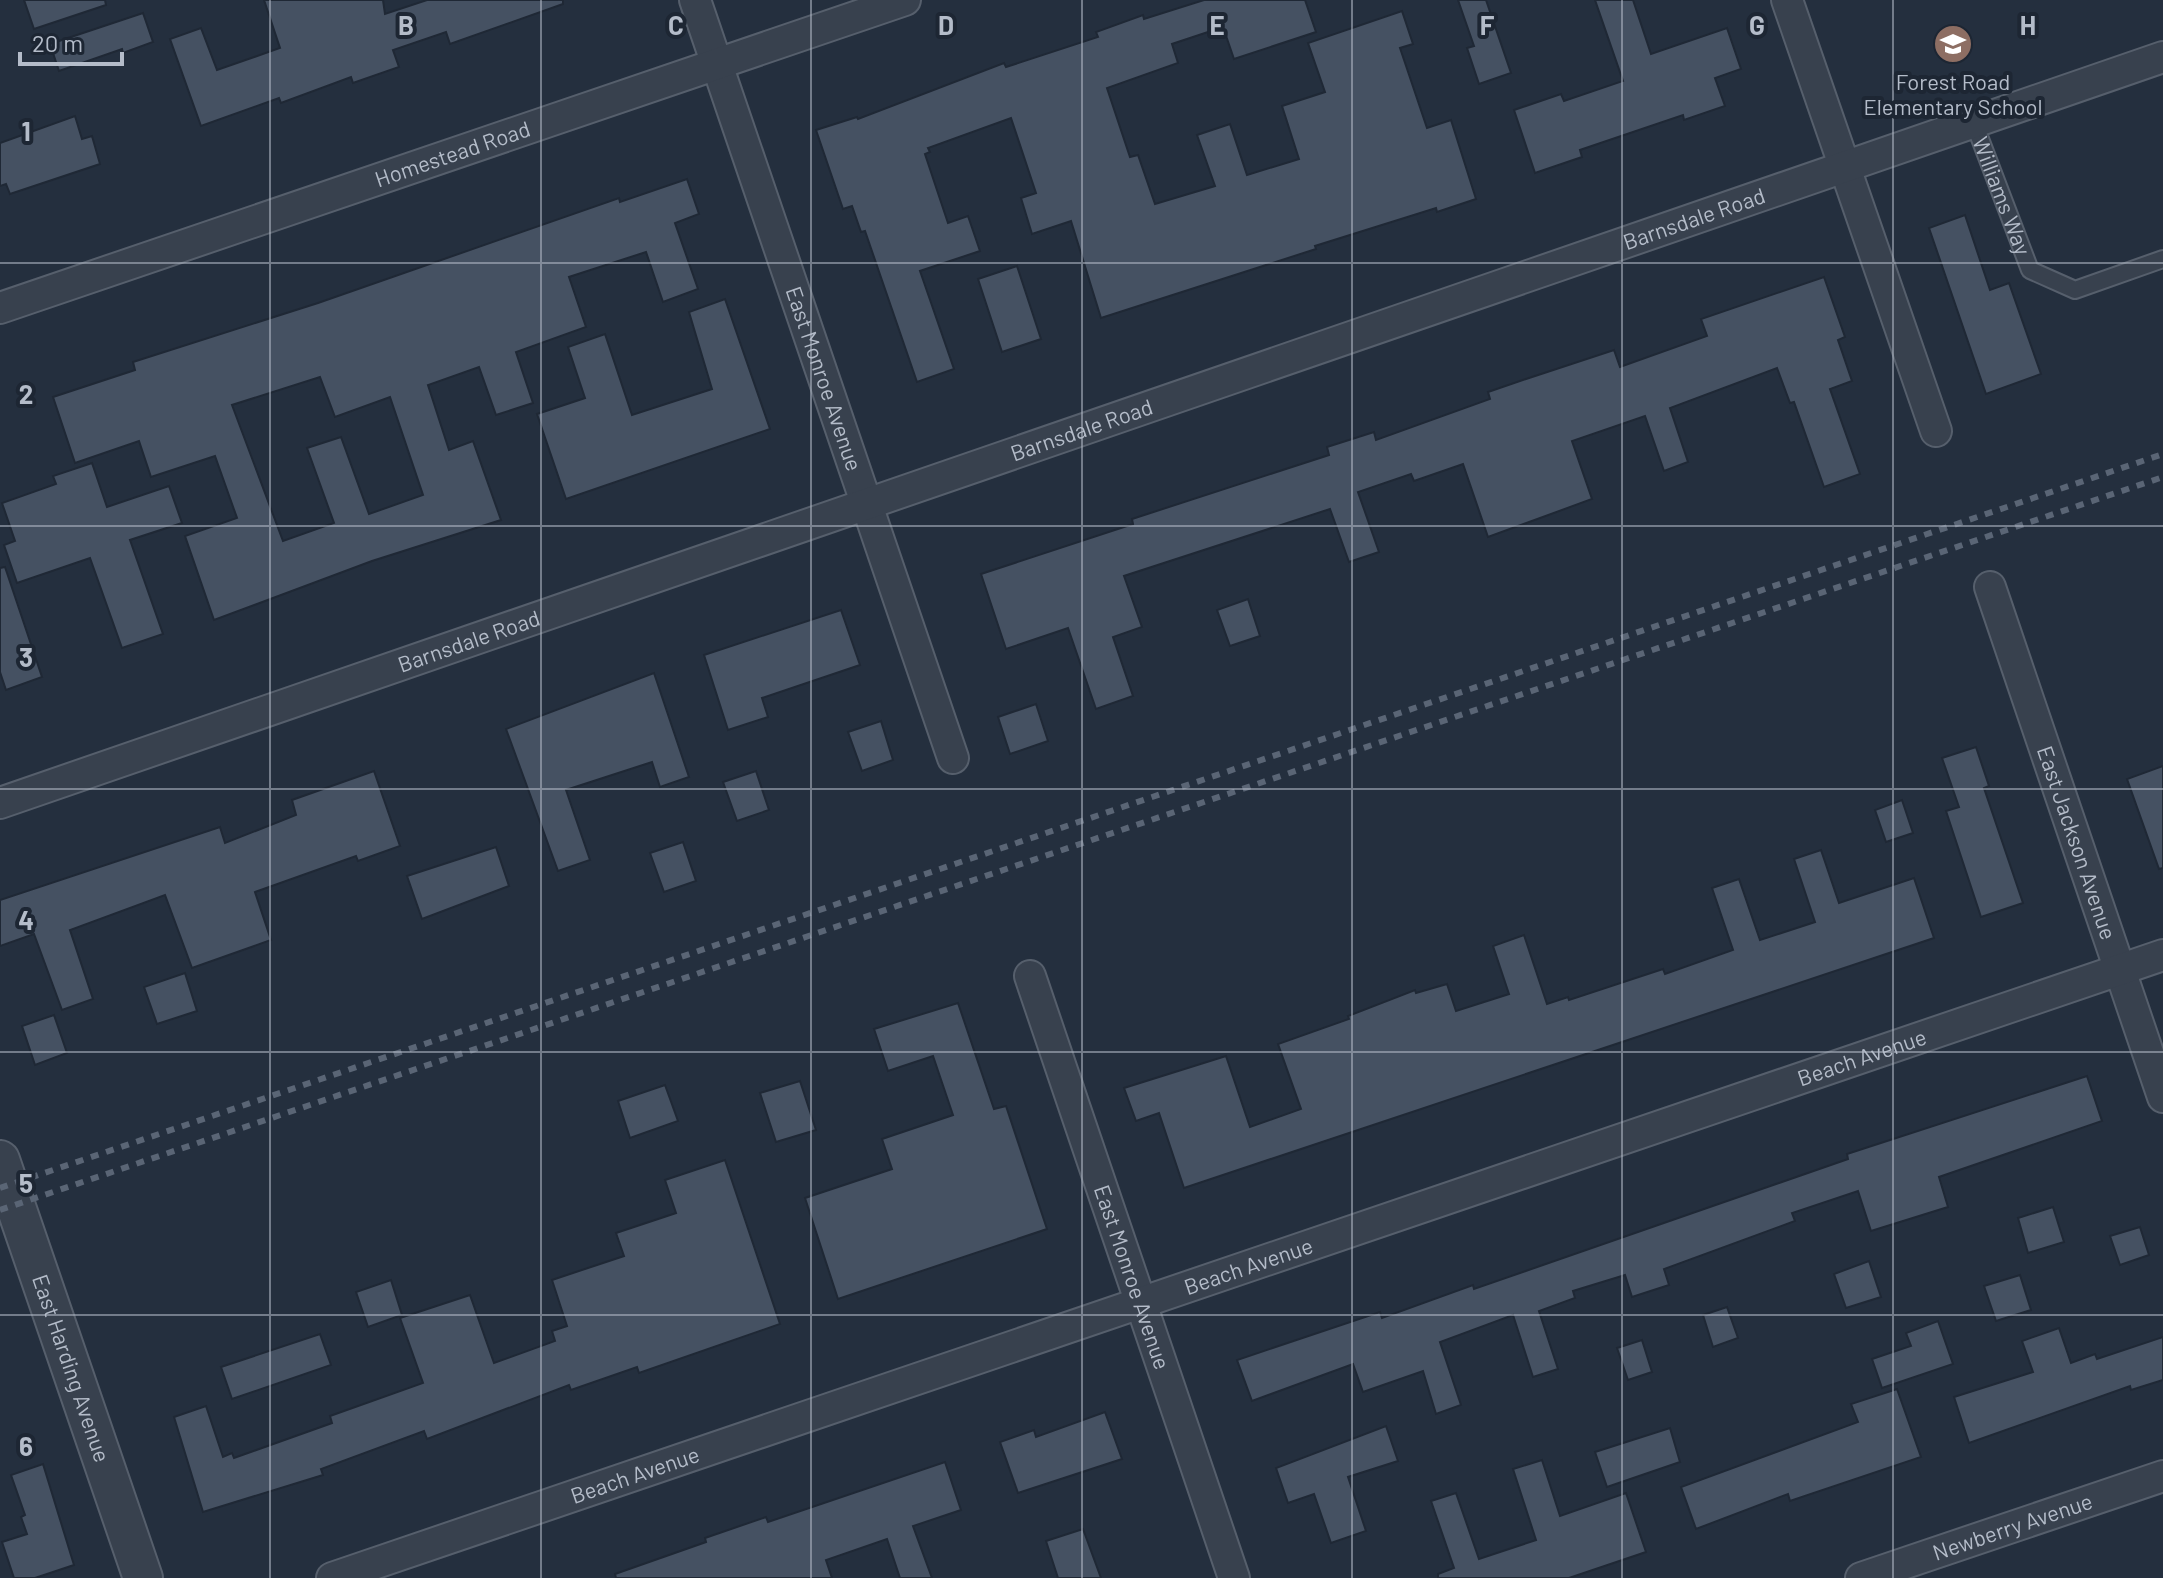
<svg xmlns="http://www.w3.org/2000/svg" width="2163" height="1578" font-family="Barlow,sans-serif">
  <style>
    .building { fill: #455162; stroke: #1f2835; stroke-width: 2; fill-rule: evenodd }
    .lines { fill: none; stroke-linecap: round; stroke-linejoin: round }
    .service-casing { stroke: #565f6c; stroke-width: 20 }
    .minor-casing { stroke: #565f6c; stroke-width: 34 }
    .tertiary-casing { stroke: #565f6c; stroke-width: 42 }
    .service { stroke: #38414e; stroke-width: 16 }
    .minor { stroke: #38414e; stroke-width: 30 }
    .tertiary { stroke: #38414e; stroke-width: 38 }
    .rail { stroke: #5a6575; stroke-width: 6; stroke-dasharray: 8 8; stroke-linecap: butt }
    .grid { fill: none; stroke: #b4bcc9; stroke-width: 2; stroke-opacity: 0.55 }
    .labels { text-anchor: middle; stroke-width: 8; stroke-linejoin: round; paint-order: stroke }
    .poi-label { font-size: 22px; fill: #b4bcc9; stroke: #1d2633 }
    .street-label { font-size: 22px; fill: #b4bcc9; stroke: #1d2633 }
    .grid-label { font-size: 26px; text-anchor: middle; font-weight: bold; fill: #b4bcc9; stroke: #1d2633; stroke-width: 8; stroke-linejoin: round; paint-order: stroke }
  </style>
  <rect width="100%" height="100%" fill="#242f3e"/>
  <!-- building -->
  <g class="building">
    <path d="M 24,0 L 105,0 L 106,5 L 34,29 Z"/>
    <path d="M 264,0 L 383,0 L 385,14 L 427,0 L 563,0 L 563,4 L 450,44 L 446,32 L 393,50 L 399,67 L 353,83 L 351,77 L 281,103 L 279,98 L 201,126 L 170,39 L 201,28 L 217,70 L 280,48 Z"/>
    <path d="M 1204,0 L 1305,0 L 1316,32 L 1234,59 L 1223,27 L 1172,44 L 1178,63 L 1107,88 L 1130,157 L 1138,155 L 1155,204 L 1215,186 L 1197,135 L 1230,124 L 1247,175 L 1299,159 L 1282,106 L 1325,92 L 1308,43 L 1402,11 L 1413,44 L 1400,48 L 1427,128 L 1451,120 L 1476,199 L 1437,212 L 1436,208 L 1315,246 L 1316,249 L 1101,318 L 1071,221 L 1032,234 L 1021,198 L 1036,193 L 1011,118 L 928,148 L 930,152 L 925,154 L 948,223 L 968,216 L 980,251 L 920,271 L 954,369 L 917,382 L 865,231 L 861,232 L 852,206 L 843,209 L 816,130 L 857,117 L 858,119 L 1004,63 L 1006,67 L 1098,37 L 1096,32 L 1143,15 L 1144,19 Z"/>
    <path d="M 1458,0 L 1486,0 L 1511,73 L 1479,84 L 1467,48 L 1474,46 Z"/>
    <path d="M 1595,0 L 1633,0 L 1651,54 L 1727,28 L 1741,69 L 1715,78 L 1725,106 L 1684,120 L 1683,115 L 1580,150 L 1582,157 L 1535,173 L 1514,110 L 1561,94 L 1564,101 L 1623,81 Z"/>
    <path d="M 143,13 L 153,42 L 123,53 L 122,49 L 59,71 L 50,44 Z"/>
    <path d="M 75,116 L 82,139 L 92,136 L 100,164 L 10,194 L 6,184 L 0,186 L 0,143 Z"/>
    <path d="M 687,179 L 699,214 L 675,223 L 698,289 L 663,302 L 646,252 L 569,277 L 586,327 L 516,352 L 533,403 L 496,415 L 479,367 L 428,385 L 449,450 L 473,441 L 501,520 L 372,561 L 214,620 L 185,536 L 237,518 L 215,456 L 151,477 L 139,441 L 75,463 L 53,397 L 135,370 L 133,362 L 318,303 L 619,198 L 620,202 ZM 320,377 L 335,417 L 390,397 L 423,495 L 369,514 L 341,437 L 307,448 L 334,523 L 283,541 L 232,405 Z"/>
    <path d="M 1965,215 L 1990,290 L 2009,283 L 2041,374 L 1986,394 L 1929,228 Z"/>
    <path d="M 1017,266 L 1041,339 L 1002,352 L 978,279 Z"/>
    <path d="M 1824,277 L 1845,337 L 1838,340 L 1852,381 L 1830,389 L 1860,474 L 1824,487 L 1794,402 L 1790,403 L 1777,368 L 1670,408 L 1688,462 L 1664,471 L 1645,416 L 1572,441 L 1592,499 L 1488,537 L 1463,464 L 1414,481 L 1411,474 L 1358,492 L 1379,552 L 1349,562 L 1330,509 L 1124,576 L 1142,627 L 1113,637 L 1133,696 L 1096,709 L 1068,628 L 1006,649 L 981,574 L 1133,524 L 1132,519 L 1329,455 L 1327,447 L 1374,432 L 1376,440 L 1490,399 L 1488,392 L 1526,379 L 1614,350 L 1620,367 L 1707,336 L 1701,319 Z"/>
    <path d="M 725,299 L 770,429 L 566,499 L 537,414 L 585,398 L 568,347 L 605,334 L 632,415 L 712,389 L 689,312 Z"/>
    <path d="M 92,463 L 107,507 L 169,486 L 182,523 L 130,540 L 163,634 L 122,648 L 90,558 L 17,583 L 4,545 L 15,541 L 2,503 L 56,484 L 53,476 Z"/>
    <path d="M 5,567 L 42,677 L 6,690 L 0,672 L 0,568 Z"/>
    <path d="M 1248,599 L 1260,636 L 1230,646 L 1217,610 Z"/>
    <path d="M 841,610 L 860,665 L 762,698 L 768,717 L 728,730 L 704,655 Z"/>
    <path d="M 654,673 L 689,777 L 660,787 L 652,762 L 566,790 L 590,860 L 558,871 L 506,729 Z"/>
    <path d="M 1036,704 L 1048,741 L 1010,754 L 998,717 Z"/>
    <path d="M 881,721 L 893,760 L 862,771 L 848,732 Z"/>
    <path d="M 1976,747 L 1989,786 L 1984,788 L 2023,903 L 1981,917 L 1946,811 L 1959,807 L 1942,758 Z"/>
    <path d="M 2163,766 L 2163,868 L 2159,869 L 2127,779 Z"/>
    <path d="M 374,771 L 400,846 L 358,861 L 356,856 L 255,892 L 271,940 L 192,968 L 165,895 L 70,930 L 93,999 L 62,1010 L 34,934 L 0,946 L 0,900 L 220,827 L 225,843 L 296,815 L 292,800 Z"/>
    <path d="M 756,771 L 769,810 L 737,821 L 723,782 Z"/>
    <path d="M 1902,800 L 1913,833 L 1886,842 L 1875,810 Z"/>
    <path d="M 683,842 L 696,881 L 664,892 L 650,853 Z"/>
    <path d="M 496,847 L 509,886 L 422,919 L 407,876 Z"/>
    <path d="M 1821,850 L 1839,903 L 1914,878 L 1934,938 L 1184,1188 L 1159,1113 L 1136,1121 L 1124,1088 L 1226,1056 L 1250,1127 L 1301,1109 L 1278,1044 L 1349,1019 L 1348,1016 L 1415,990 L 1416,993 L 1447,984 L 1456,1011 L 1509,994 L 1493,946 L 1524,935 L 1547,1004 L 1568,997 L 1569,1000 L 1663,969 L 1665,974 L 1733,950 L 1712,888 L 1739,879 L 1760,940 L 1815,922 L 1794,859 Z"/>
    <path d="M 185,973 L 197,1011 L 157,1024 L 144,987 Z"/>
    <path d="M 958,1003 L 994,1109 L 1006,1106 L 1047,1229 L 838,1299 L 805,1198 L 892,1169 L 882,1139 L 953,1115 L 933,1056 L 888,1071 L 874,1029 Z"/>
    <path d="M 54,1015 L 67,1053 L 35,1065 L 22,1026 Z"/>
    <path d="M 2087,1076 L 2102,1121 L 1939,1177 L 1948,1207 L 1871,1231 L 1858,1191 L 1792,1213 L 1795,1221 L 1664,1269 L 1669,1285 L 1632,1297 L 1625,1275 L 1573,1291 L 1575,1298 L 1539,1311 L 1558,1369 L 1533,1377 L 1513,1315 L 1440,1342 L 1461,1405 L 1436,1414 L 1423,1371 L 1363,1392 L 1353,1364 L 1252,1401 L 1237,1360 L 1380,1312 L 1382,1318 L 1473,1285 L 1474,1289 L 1848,1159 L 1847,1154 Z"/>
    <path d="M 800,1081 L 816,1130 L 776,1142 L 760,1093 Z"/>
    <path d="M 665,1085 L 678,1121 L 630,1138 L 618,1101 Z"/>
    <path d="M 725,1160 L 780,1324 L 639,1373 L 637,1367 L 571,1390 L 569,1385 L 427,1439 L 424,1431 L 321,1469 L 323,1475 L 203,1512 L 174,1417 L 206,1406 L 223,1457 L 232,1453 L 234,1458 L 332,1423 L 330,1416 L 423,1383 L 400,1318 L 470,1295 L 494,1363 L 555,1341 L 552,1331 L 567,1326 L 552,1280 L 624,1256 L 616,1233 L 676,1213 L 665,1180 Z"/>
    <path d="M 2053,1207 L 2064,1242 L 2028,1253 L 2018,1218 Z"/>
    <path d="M 2140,1227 L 2149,1255 L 2120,1265 L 2110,1236 Z"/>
    <path d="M 1869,1261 L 1881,1297 L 1846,1308 L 1834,1274 Z"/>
    <path d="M 2020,1275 L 2031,1310 L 1996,1321 L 1984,1286 Z"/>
    <path d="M 391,1280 L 402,1315 L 368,1327 L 356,1292 Z"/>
    <path d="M 1727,1307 L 1738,1338 L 1713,1347 L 1703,1315 Z"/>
    <path d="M 1938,1321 L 1953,1364 L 1882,1388 L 1872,1359 L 1911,1346 L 1906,1333 Z"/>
    <path d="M 2059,1328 L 2071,1363 L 2095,1354 L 2097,1359 L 2163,1337 L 2163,1380 L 2131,1390 L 2130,1386 L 1969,1443 L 1954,1397 L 2033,1372 L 2022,1341 Z"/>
    <path d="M 320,1334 L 331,1365 L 232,1399 L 221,1367 Z"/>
    <path d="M 1642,1340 L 1652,1372 L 1628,1380 L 1617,1348 Z"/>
    <path d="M 1897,1389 L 1921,1457 L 1790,1501 L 1788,1494 L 1696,1529 L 1681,1487 L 1858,1422 L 1851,1404 Z"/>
    <path d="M 1105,1412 L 1122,1459 L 1018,1493 L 1000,1442 L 1034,1430 L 1036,1437 Z"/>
    <path d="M 1386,1426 L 1398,1461 L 1348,1477 L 1366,1531 L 1331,1543 L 1314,1494 L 1288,1503 L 1276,1468 Z"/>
    <path d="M 1670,1428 L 1680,1462 L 1607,1487 L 1595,1452 Z"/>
    <path d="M 1542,1460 L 1560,1516 L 1626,1493 L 1646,1552 L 1569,1578 L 1438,1578 L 1438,1574 L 1454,1568 L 1431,1501 L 1456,1493 L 1479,1559 L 1536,1540 L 1513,1469 Z"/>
    <path d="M 945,1462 L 961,1510 L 913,1526 L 932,1578 L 900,1578 L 887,1539 L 826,1560 L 832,1578 L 616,1578 L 615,1574 L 706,1542 L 705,1538 L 766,1517 L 768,1522 Z"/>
    <path d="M 43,1464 L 74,1565 L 35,1578 L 14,1578 L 2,1542 L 27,1534 L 21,1517 L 25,1515 L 11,1475 Z"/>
    <path d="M 1083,1529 L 1101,1578 L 1058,1578 L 1046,1541 Z"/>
  </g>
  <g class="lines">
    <defs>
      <g id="service">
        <path id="s1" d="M 1974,123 L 2030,270 L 2075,290 L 2163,259"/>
      </g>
      <g id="minor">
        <path id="s2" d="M 695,0 L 953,758"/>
        <path d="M 1787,0 L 1936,431"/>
        <path id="s3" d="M 0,308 L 905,0"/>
        <path id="s4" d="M 1990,587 L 2163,1097"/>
        <path id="s5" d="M 0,803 L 2163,57"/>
        <path id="s6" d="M 1030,976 L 1234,1578"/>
        <path id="s7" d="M 332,1578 L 2163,955"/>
        <path id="s8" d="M 1861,1578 L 2163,1476"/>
      </g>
      <g id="tertiary">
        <path id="s9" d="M 0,1160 L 143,1578"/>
      </g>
    </defs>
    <!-- service casing -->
    <use href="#service" class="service-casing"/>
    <!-- minor casing -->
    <use href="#minor" class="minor-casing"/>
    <!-- tertiary casing -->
    <use href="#tertiary" class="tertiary-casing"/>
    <!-- service -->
    <use href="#service" class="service"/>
    <!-- minor -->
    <use href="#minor" class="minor"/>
    <!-- tertiary -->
    <use href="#tertiary" class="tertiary"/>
    <!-- rail -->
    <g class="rail">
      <path d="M 0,1188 L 2163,454"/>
      <path d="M 0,1210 L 2163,477"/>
    </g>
  </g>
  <!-- grid -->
  <path class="grid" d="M 270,0 L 270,1578M 541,0 L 541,1578M 811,0 L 811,1578M 1082,0 L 1082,1578M 1352,0 L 1352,1578M 1622,0 L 1622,1578M 1893,0 L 1893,1578M 0,263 L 2163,263M 0,526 L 2163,526M 0,789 L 2163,789M 0,1052 L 2163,1052M 0,1315 L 2163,1315"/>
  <!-- icons -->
  <defs>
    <symbol id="school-disc" viewBox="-11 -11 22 22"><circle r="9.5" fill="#8d6e63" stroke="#1d2633"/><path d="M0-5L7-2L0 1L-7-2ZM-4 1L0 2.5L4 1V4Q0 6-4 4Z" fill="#fff"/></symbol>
  </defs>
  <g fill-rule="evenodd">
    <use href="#school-disc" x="1931" y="22" width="44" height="44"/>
  </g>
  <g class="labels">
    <!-- poi labels -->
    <g class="poi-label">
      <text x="1953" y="90">Forest Road<tspan x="1953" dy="25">Elementary School</tspan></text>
    </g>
    <!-- street labels -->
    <g class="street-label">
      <text dy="8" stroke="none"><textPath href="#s3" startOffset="478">Homestead Road</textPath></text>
      <text dy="8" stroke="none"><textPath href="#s1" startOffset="78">Williams Way</textPath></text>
      <text dy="8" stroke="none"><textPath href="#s5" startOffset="1792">Barnsdale Road</textPath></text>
      <text dy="8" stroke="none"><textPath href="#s2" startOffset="400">East Monroe Avenue</textPath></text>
      <text dy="8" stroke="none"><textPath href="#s5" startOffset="1144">Barnsdale Road</textPath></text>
      <text dy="8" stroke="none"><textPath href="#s5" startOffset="496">Barnsdale Road</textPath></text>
      <text dy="8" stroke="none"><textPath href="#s4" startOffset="270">East Jackson Avenue</textPath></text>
      <text dy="8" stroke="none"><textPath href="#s7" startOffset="1616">Beach Avenue</textPath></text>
      <text dy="8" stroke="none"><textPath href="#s7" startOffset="968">Beach Avenue</textPath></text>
      <text dy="8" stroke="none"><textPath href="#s6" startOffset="318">East Monroe Avenue</textPath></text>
      <text dy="8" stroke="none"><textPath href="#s9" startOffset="220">East Harding Avenue</textPath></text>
      <text dy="8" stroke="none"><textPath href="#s7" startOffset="320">Beach Avenue</textPath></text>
      <text dy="8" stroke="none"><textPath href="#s8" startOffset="160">Newberry Avenue</textPath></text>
    </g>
  </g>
  <g class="grid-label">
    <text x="406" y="35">B</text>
    <text x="676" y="35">C</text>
    <text x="946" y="35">D</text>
    <text x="1217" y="35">E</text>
    <text x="1487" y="35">F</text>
    <text x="1757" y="35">G</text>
    <text x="2028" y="35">H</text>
    <text x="26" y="141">1</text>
    <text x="26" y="404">2</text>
    <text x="26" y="667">3</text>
    <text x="26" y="930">4</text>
    <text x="26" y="1193">5</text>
    <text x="26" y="1456">6</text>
  </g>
  <!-- scale -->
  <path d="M20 52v12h102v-12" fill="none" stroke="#b4bcc9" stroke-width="4"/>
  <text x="32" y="52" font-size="24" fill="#b4bcc9" stroke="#1d2633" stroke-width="6" paint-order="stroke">20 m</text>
</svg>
